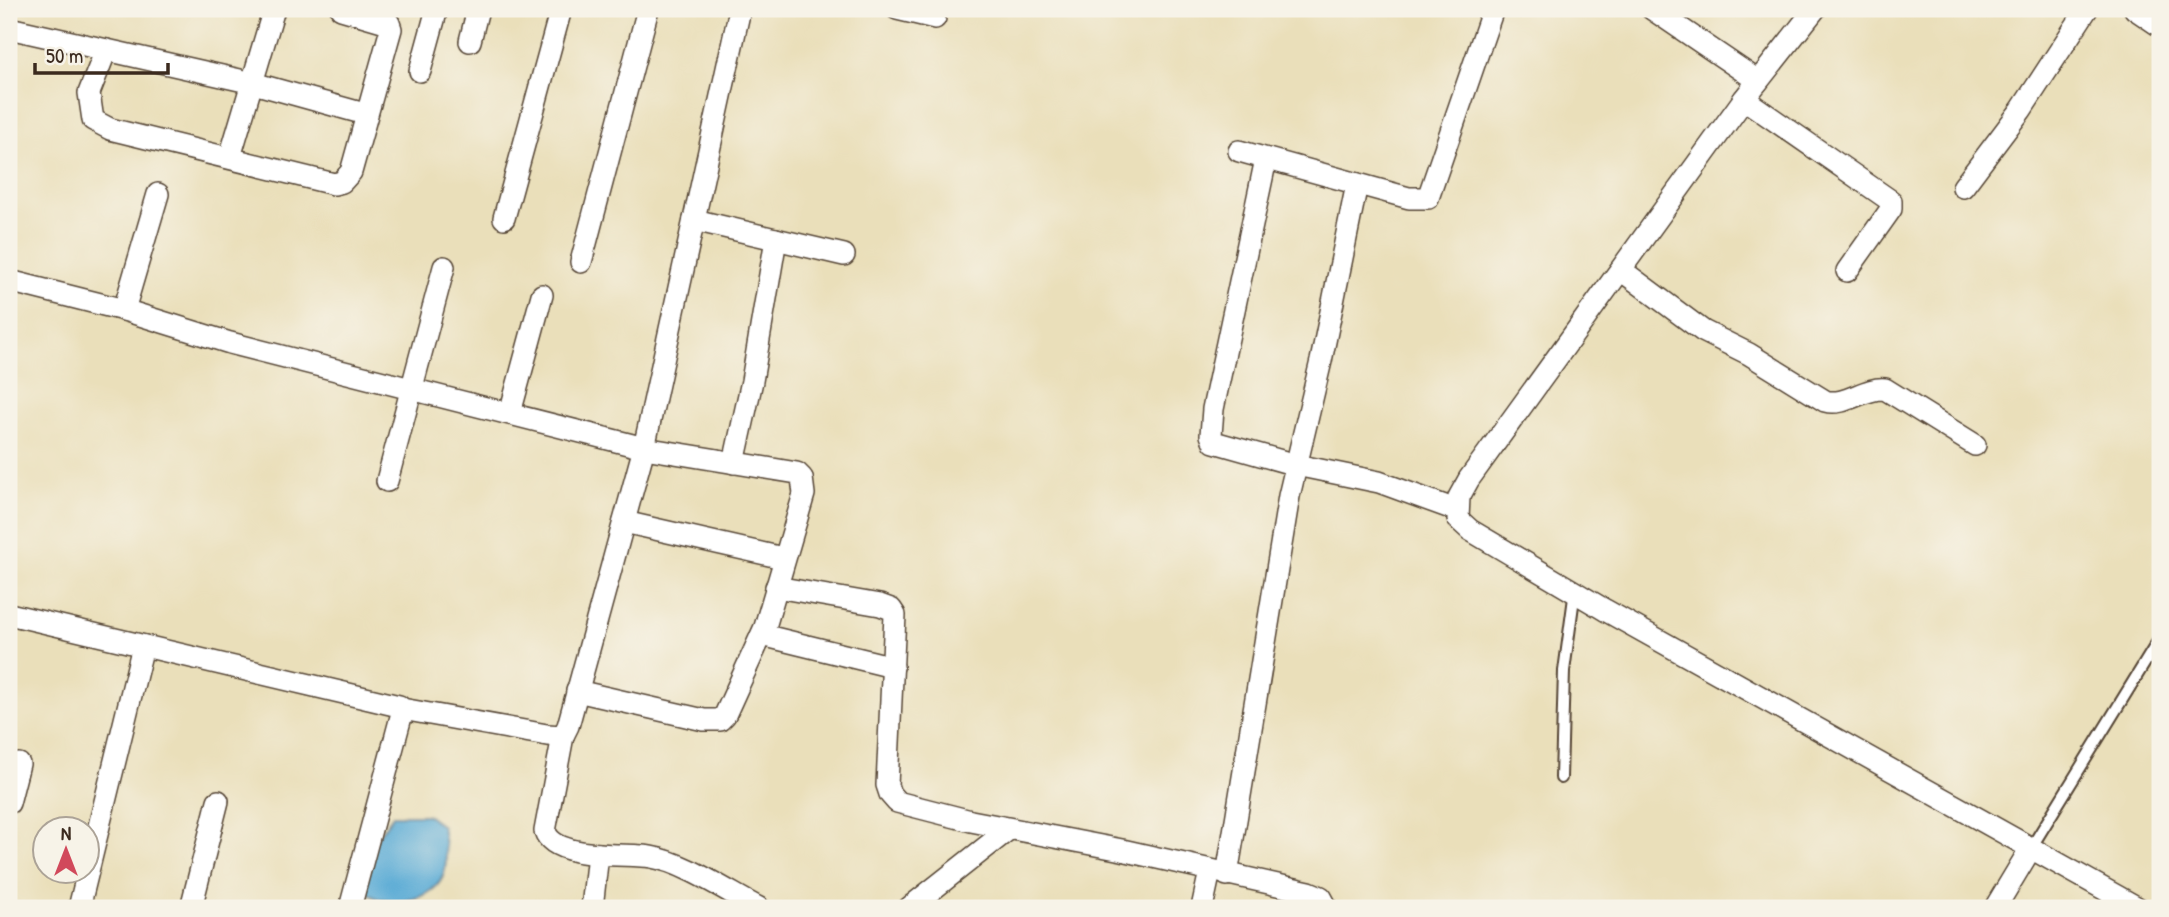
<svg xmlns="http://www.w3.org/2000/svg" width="2169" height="917" font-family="'Patrick Hand',sans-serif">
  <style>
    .water { fill: #5aabd5; stroke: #4a6a7a; stroke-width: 2 }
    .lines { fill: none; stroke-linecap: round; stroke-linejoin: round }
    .service-casing { stroke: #554535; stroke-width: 14 }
    .minor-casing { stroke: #554535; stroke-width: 24 }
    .service { stroke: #fff; stroke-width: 10 }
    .minor { stroke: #fff; stroke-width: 21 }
  </style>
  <rect width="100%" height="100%" fill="#f7f3e8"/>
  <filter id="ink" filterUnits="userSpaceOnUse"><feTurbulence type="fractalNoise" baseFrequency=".0143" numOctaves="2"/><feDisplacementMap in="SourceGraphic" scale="14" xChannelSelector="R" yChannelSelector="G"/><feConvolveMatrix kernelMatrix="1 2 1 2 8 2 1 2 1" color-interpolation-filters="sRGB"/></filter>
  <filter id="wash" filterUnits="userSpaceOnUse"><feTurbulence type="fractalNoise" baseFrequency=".00686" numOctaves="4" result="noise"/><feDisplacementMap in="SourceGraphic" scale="28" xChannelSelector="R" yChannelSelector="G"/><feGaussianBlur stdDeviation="1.57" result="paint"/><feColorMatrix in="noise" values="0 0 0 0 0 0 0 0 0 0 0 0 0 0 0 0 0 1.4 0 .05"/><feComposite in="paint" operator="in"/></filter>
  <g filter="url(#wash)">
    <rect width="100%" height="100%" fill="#eadfba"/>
    <!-- water -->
    <path class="water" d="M 393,815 L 427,815 L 442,826 C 444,841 449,862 443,876 C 433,899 396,907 374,897 C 370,895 365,890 361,887 L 369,849 Z"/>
  </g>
  <g filter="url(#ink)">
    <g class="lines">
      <defs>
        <g id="service">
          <path d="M 1561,778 L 1564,671 L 1575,590"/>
          <path d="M 2031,848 L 2160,638"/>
        </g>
        <g id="minor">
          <path d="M 897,9 L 935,18"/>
          <path d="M 1652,9 L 1758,81"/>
          <path d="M 1815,9 L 1744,99 L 1469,479 L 1459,497 L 1458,519 L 1470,530 L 1605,610 L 2138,908"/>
          <path d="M 2135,9 L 2160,26"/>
          <path d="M 9,28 L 253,83 L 365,114"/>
          <path d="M 470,41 L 478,9"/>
          <path d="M 106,50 L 89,93 L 93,120 L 110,129 L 334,184 L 342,182 L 351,172 L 391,29 L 389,23 L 341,9"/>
          <path d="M 420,71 L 437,9"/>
          <path d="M 1744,99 L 1891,201 L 1891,209 L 1847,271"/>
          <path d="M 1239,151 L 1409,198 L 1428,198 L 1493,9"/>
          <path d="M 230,157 L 274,9"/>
          <path d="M 1266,159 L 1213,409 L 1211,435 L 1214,442 L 1296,465 L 1379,482 L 1456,510"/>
          <path d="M 1963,187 L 2021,110 L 2087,9"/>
          <path d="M 504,218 L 561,9"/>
          <path d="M 694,220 L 844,255"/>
          <path d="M 581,262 L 648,9"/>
          <path d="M 1621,270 L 1703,331 L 1749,354 L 1825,401 C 1845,407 1864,387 1885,389 L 1975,445"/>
          <path d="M 9,281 L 124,310 L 230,343 L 644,448 L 797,473 L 802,478 L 804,494 L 765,627 L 725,715 L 720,720 L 704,720 L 577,691"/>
          <path d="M 124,310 L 158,194"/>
          <path d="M 510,413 L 542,295"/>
          <path d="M 734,463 L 752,381 L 776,239"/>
          <path d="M 387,481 L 444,267"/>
          <path d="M 624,522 L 783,558"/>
          <path d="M 776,587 L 880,605 L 891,609 L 895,615 L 887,785 L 890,794 L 897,802 L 971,821 L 1122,850 L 1309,892 L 1321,897 L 1327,908"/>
          <path d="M 9,614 L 399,706 L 402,713 L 350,908"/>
          <path d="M 762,635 L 893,667"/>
          <path d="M 402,709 L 547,735 L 563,736 L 568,726 L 644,448 L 740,9"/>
          <path d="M 563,736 L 545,831 C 554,860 626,853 651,857 C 684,862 728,892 759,908"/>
          <path d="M 9,803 L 19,764"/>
          <path d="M 1227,875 L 1289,496 L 1321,361 L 1357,184"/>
          <path d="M 79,908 L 143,646"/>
          <path d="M 191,908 L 218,801"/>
          <path d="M 592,908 L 598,854"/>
          <path d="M 909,908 L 1009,829"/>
          <path d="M 1202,908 L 1210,871"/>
          <path d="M 1995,908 L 2031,848"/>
        </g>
      </defs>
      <!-- service casing -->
      <use href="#service" class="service-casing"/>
      <!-- minor casing -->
      <use href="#minor" class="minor-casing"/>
      <!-- service -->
      <use href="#service" class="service"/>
      <!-- minor -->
      <use href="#minor" class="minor"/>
    </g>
  </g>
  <!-- margin -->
  <rect width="2169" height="917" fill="none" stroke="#f7f3e8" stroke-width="35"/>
  <!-- north arrow -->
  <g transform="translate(66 850)"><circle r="33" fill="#f7f3e8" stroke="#aca397" stroke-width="2"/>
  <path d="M0-5L12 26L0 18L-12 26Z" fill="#d1495b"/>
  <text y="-10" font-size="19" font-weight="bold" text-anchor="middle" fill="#3b2a1e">N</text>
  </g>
  <!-- scale -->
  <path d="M35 63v10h133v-10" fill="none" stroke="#3b2a1e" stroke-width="3.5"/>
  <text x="46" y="63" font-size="21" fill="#3b2a1e" stroke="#f7f3e8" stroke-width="5" paint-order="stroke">50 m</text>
</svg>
